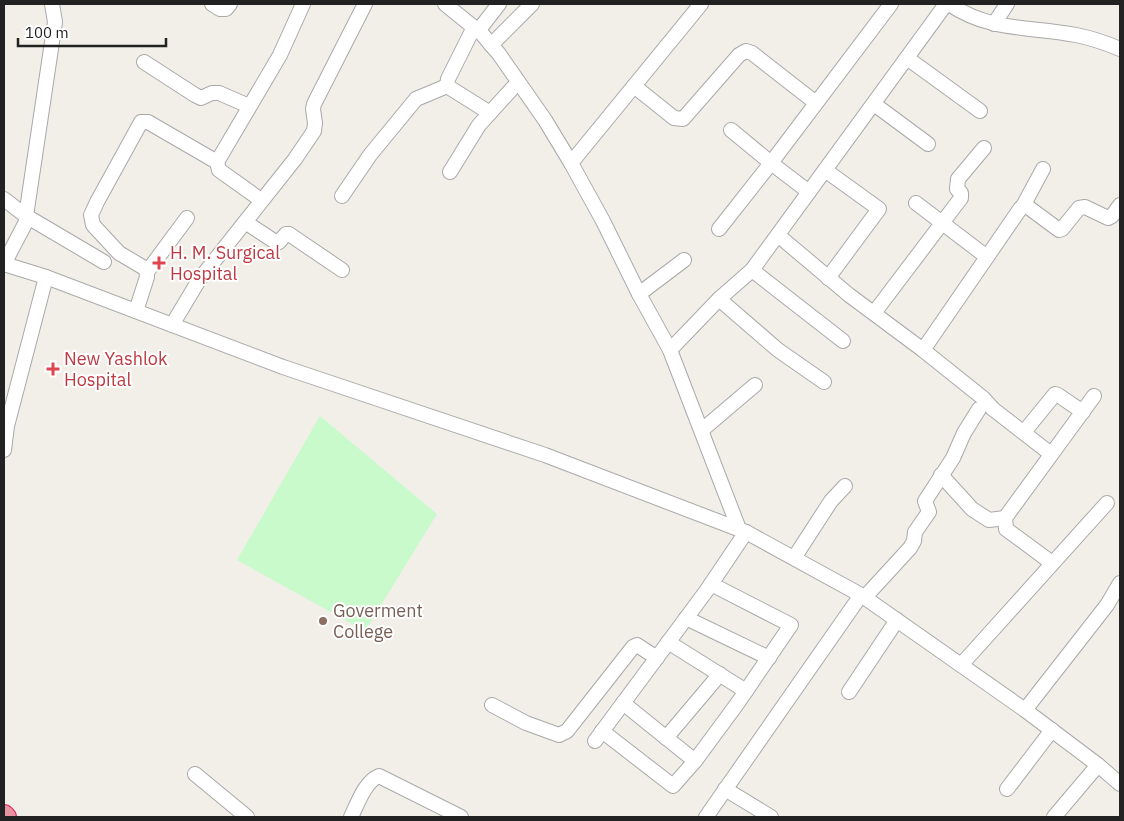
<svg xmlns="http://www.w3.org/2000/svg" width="1124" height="821" font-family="'IBM Plex Sans',sans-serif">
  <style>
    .park { fill: #c8facc }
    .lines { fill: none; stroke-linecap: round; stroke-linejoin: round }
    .minor-casing { stroke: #a9a9a9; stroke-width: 16 }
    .highway-casing { stroke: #dc2a67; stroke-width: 22 }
    .minor { stroke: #fff; stroke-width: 14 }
    .highway { stroke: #e892a2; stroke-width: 20 }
    .health-dot { fill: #e0444e; stroke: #fff; stroke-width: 2 }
    .education-dot { fill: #8d6e63; stroke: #fff; stroke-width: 2 }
    .labels { text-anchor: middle; stroke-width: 4; stroke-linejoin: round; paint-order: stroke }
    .health-label { font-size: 18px; fill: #be3a42; stroke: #fff; text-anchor: start }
    .education-label { font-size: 18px; fill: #785e54; stroke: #fff; text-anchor: start }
  </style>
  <rect width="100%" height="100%" fill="#f2efe9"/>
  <!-- park -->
  <path class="park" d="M 320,416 L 437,514 L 365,631 L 237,560 Z"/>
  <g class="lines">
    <defs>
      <g id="minor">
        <path d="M 212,4 L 220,9 L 226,9 L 230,4"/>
        <path d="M 445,4 L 482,34 L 499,54 L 545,120 L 571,163 L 603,221 L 639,294 L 670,350 L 739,529"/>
        <path d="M 949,4 C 991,32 1029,26 1076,35 C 1091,38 1106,43 1120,49"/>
        <path d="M 994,24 L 1007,4"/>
        <path d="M 474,27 L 448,79 L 447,86 L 490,113"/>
        <path d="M 478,31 L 499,4"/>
        <path d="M 491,45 L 532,4"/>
        <path d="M 907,58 L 980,111"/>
        <path d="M 144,62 L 195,95 L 201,98 L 212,93 L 219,93 L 249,106"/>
        <path d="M 634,86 L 674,118 L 683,119 L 739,55 L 746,51 L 752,53 L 816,103"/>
        <path d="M 874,104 L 928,144"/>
        <path d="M 731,130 L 771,163 L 809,192"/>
        <path d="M 571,163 L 701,4"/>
        <path d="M 825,170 L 879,209 L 828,278"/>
        <path d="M 450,172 L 479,125 L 518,82"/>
        <path d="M 342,196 L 370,155 L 416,99 L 447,86"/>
        <path d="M 4,199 L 26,216 L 104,262"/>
        <path d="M 261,200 L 219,170 L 217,162 L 280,55 L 303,4"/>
        <path d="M 916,203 L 987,257 L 923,350"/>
        <path d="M 1023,206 L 1043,169"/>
        <path d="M 245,222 L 277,243 L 279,242 L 286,234 L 289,234 L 342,270"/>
        <path d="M 719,229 L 771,163 L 891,4"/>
        <path d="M 779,236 L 849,295 L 923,350 L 983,398 L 993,409 L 1051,454"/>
        <path d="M 987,257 L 1020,209 L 1023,206 L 1028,207 L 1059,230 L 1062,229 L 1079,208 L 1085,207 L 1108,218 L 1112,216 L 1120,205"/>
        <path d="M 4,264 L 46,277 L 283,367 L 545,455 L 746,532 L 861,595 L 1025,710 L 1098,765 L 1120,784"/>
        <path d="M 4,264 L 28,218 L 26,216 L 55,22 L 52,4"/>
        <path d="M 752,270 L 843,341"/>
        <path d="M 147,272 L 187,218"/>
        <path d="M 639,294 L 684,260"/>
        <path d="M 719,299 L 778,350 L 824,382"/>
        <path d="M 136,311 L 147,277 L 146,269 L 119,253 L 93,225 L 91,215 L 97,202 L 141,122 L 148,122 L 217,162"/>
        <path d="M 874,313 L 961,198 L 961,193 L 957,189 L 958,179 L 984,148"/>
        <path d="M 172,325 L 199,280 L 295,159 L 314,131 L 315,123 L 313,109 L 314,104 L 365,4"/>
        <path d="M 670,350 L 719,299 L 752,270 L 946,4"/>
        <path d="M 702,430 L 755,385"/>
        <path d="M 1024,432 L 1055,394 L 1058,395 L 1083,412"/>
        <path d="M 4,450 L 7,426 L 46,277"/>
        <path d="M 941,475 L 972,509 L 989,520 L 1005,518"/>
        <path d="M 794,558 L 831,501 L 845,486"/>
        <path d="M 1052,563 L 1006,529 L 1005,518 L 1094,396"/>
        <path d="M 865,597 L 910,548 L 914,541 L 915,532 L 929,512 L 925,501 L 953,458 L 964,433 L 979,409"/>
        <path d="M 686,618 L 769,658"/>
        <path d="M 668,642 L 746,691"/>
        <path d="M 961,665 L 1107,503"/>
        <path d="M 849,692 L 897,620"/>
        <path d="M 623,703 L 695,761 L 737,704 L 791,625 L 711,584"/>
        <path d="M 492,705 L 526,723 L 559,735 L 567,731 L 633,647 L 637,645 L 657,658"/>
        <path d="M 1025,710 L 1107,605 L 1120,583"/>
        <path d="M 602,731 L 673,786 L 695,761"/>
        <path d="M 666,738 L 720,674"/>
        <path d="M 595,741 L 707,590 L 746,532"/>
        <path d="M 195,774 L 247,817"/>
        <path d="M 725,789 L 771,817"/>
        <path d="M 1007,789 L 1052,730"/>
        <path d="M 351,817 C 357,805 365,781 379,776 L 461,817"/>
        <path d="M 706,817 L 861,595"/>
        <path d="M 1054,817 L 1098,765"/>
      </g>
      <path id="highway" d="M 4,815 L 6,817"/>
    </defs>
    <!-- minor casing -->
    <use href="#minor" class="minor-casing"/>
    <!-- highway casing -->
    <use href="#highway" class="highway-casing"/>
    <!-- minor -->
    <use href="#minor" class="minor"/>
    <!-- highway -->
    <use href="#highway" class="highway"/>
  </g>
  <!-- markers -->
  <g class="health-dot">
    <path d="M156.5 255.5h5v5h5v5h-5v5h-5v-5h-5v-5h5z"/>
    <path d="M50.5 361.5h5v5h5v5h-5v5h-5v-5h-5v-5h5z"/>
  </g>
  <circle class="education-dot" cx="323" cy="621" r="5"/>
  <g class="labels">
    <!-- health labels -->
    <g class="health-label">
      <text x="170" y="259">H. M. Surgical<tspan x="170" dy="21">Hospital</tspan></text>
      <text x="64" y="365">New Yashlok<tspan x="64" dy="21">Hospital</tspan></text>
    </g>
    <!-- education labels -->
    <g class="education-label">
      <text x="333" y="617">Goverment<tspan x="333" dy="21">College</tspan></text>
    </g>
  </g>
  <!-- border -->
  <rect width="1124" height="821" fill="none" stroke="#222222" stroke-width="10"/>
  <!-- scale -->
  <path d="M18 38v8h148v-8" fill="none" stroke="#222222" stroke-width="2.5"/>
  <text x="25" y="38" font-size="15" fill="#222222" stroke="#ffffff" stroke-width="4" paint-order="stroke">100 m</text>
</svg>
